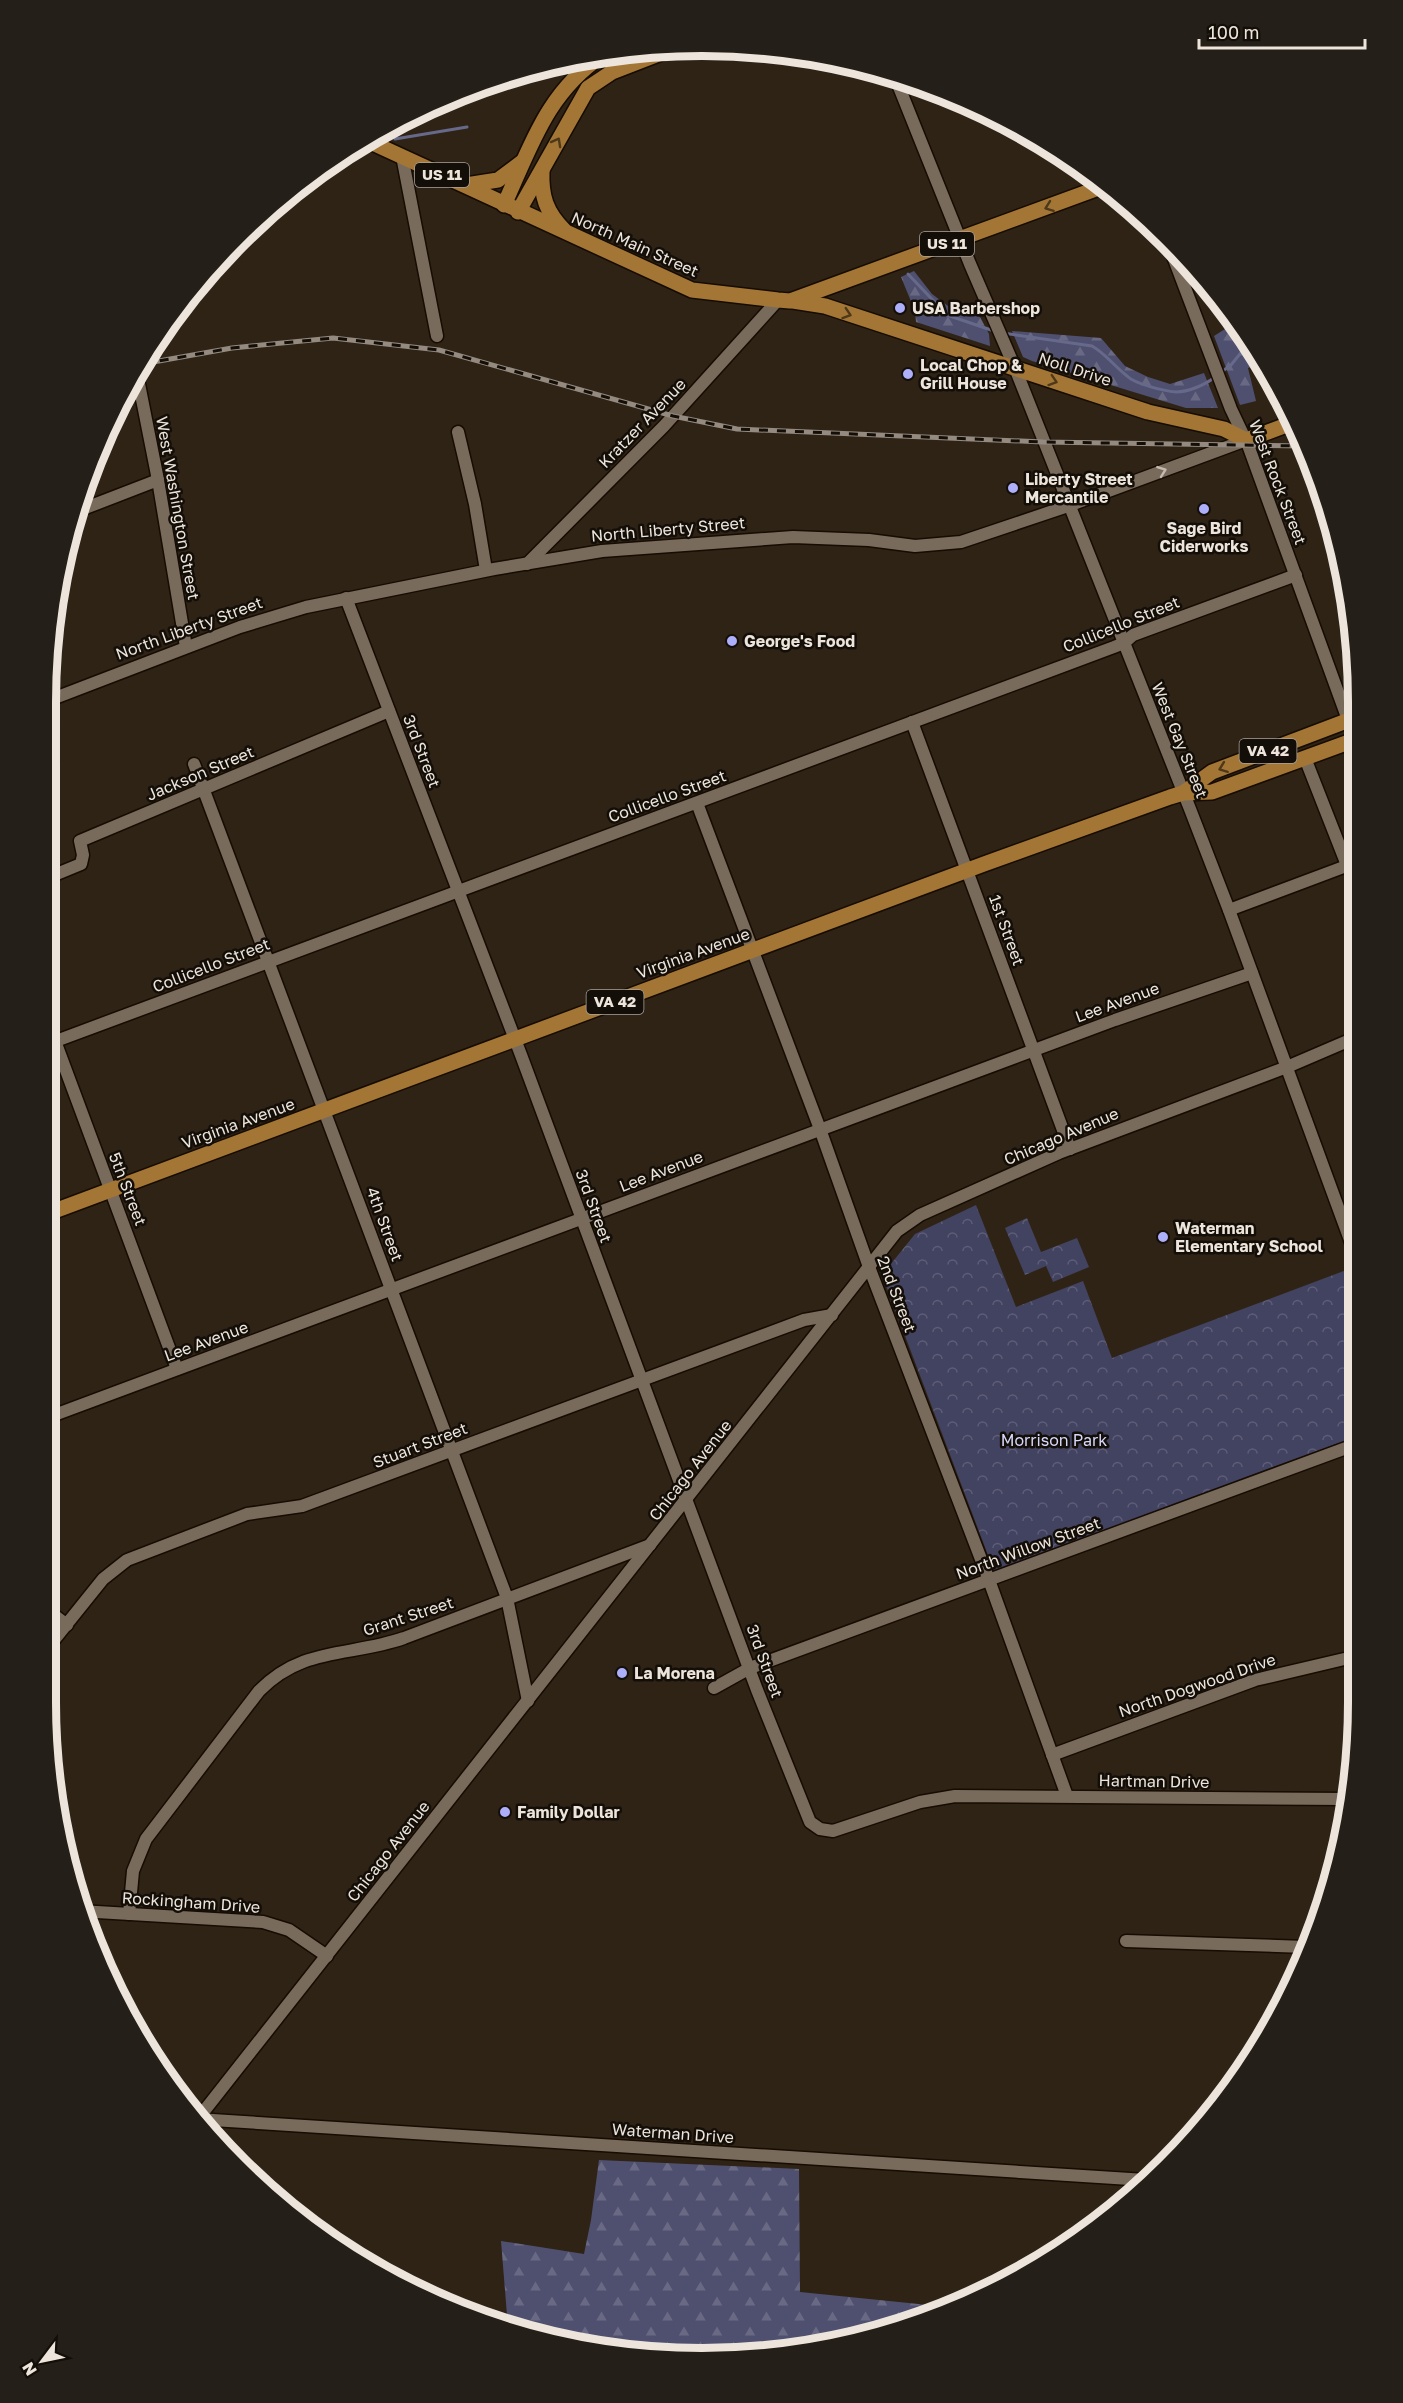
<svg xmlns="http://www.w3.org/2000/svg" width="1403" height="2403" font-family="'Golos Text',sans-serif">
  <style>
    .forest { fill: url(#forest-firs) }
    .park { fill: url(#park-crowns) }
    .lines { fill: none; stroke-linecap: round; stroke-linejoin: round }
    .stream { stroke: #67698b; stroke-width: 3 }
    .minor-casing { stroke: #170c02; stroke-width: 15 }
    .major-casing { stroke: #170c02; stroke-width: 18 }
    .minor { stroke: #796b5c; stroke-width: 12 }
    .major { stroke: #a47636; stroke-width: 15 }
    .rail-casing { stroke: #948a7f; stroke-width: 5 }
    .rail { stroke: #130e08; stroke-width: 3; stroke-dasharray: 9; stroke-linecap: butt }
    .oneway { stroke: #4d381a }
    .oneway2 { stroke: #c4baaf }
    .poi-dot { fill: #adaffb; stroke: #130e08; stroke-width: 2 }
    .labels { text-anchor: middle; stroke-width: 5; stroke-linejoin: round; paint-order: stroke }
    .shield { fill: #130e08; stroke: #aca49c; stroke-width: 1.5 }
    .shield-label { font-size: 15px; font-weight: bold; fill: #ede5dc }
    .street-label { font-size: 16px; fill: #ede5dc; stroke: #130e08 }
    .poi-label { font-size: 16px; font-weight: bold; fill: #ede5dc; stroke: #130e08; text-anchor: start }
    .park-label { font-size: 16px; fill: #d6d8fc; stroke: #130e08 }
    .rim { fill: none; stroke: #ede5dc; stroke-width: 8 }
  </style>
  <defs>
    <pattern id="forest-firs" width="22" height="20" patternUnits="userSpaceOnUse" patternTransform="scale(1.5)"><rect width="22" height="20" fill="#4f5070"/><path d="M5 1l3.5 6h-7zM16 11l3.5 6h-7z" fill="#696984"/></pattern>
    <pattern id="park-crowns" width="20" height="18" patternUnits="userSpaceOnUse" patternTransform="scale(1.5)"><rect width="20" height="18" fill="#424261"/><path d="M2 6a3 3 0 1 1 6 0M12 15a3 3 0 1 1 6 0" fill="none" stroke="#5e5d77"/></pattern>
  </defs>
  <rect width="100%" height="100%" fill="#2f2316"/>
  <!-- forest -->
  <g class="forest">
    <path d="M 914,271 L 932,294 L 952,309 L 980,317 L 989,334 L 990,346 L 916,322 L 915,311 L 901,277 Z"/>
    <path d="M 1233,324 L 1262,363 L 1248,368 L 1256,401 L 1240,405 L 1214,336 Z"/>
    <path d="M 1012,331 L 1101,338 L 1125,366 L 1148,377 L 1170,384 L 1204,373 L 1218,408 L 1186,408 L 1032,361 L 1023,357 Z"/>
    <path d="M 599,2160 L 799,2169 L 800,2292 L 948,2307 L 913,2323 L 829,2345 L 702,2358 L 531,2336 L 508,2327 L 501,2241 L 584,2254 L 591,2220 Z"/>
  </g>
  <!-- park -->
  <g class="park">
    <path d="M 976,1205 L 1016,1307 L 1083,1281 L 1112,1358 L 1349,1269 L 1357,1291 L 1357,1436 L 994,1571 L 882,1275 L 915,1234 Z"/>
    <path d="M 1027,1218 L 1041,1252 L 1077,1238 L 1089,1267 L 1053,1282 L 1046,1266 L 1025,1275 L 1005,1228 Z"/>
  </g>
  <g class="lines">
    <!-- stream -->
    <g class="stream">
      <path d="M 395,139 L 467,127"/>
      <path d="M 908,274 L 947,315 L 994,331"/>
      <path d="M 1003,333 L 1092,346 C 1106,354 1114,366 1127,376 C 1135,384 1164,391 1176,392 C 1188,392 1205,385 1215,377"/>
      <path d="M 1220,373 L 1231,365 L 1248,344"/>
    </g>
    <defs>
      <g id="minor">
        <path d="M 895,77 L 970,264 L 1015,368 L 1190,809 L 1229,910 L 1357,1259"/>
        <path d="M 402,156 L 437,336"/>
        <path d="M 1166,238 L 1231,409 L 1248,445 L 1355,739"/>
        <path d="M 137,374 L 158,480 L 186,647"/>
        <path d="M 458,432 L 475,504 L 486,570"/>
        <path d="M 75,512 L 158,480"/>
        <path d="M 527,564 L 664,426 L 778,300"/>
        <path d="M 346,598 L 521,1055 L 757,1690 L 810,1822 L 820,1829 L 833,1831 L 920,1802 L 955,1796 L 1346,1799"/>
        <path d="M 47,701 L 240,627 L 306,607 L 494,569 L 602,551 L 793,537 L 869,540 L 915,546 L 961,542 L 1068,506 L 1246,440"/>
        <path d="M 912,722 L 1070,1149"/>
        <path d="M 1305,758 L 1347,865"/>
        <path d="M 194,764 L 507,1598 L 528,1701"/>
        <path d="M 697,803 L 820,1129 L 869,1267 L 989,1580 L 1067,1796"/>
        <path d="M 47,878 L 81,864 L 83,855 L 80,841 L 389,711"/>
        <path d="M 1229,910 L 1357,862"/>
        <path d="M 48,1022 L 177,1369"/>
        <path d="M 48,1044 L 1114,647 L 1124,643 L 1133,635 L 1296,575"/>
        <path d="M 49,1417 L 1115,1020 L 1252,973"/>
        <path d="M 50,1612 L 67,1625"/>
        <path d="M 50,1645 L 103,1579 L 127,1560 L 247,1514 L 302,1506 L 804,1320 L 832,1315"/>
        <path d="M 714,1688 L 750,1668 L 1357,1444"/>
        <path d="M 1052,1755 L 1255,1680 L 1357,1656"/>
        <path d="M 80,1911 L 263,1922 L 289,1930 L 327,1956"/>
        <path d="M 129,1914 L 133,1871 L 146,1839 L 259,1691 C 303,1646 350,1657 404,1638 L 650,1545"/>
        <path d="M 1126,1941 L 1306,1947"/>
        <path d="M 197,2119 L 1146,2180"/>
        <path d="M 197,2120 L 897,1231 L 920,1215 L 1059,1153 L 1287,1067 L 1357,1037"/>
      </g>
      <g id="major">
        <path d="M 366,140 L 692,290 L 778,300 L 790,301 L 1104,186"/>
        <path d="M 542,171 C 541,196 546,212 564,230"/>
        <path d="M 466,185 L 498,180 L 522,162"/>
        <path d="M 504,205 C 531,146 547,92 603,55"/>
        <path d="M 518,212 L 588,88 L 612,72 L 674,48"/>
        <path d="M 793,301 L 825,306 L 1148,412 L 1224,429 L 1246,440 L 1292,423"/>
        <path d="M 1183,793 L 1212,772 L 1357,717"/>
        <path d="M 49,1213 L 984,864 L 1170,797 L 1183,793 L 1212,792 L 1357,739"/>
      </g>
    </defs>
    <!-- minor casing -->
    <use href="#minor" class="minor-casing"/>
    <!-- major casing -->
    <use href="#major" class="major-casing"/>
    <!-- minor -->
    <use href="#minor" class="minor"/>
    <!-- major -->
    <use href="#major" class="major"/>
    <defs>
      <path id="rail" d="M 142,364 L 232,348 L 333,338 L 439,350 L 673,416 L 737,429 L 1043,442 L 1303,446"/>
    </defs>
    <!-- rail casing -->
    <use href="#rail" class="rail-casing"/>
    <!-- rail -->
    <use href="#rail" class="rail"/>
  </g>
  <!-- one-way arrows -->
  <defs><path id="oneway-chevron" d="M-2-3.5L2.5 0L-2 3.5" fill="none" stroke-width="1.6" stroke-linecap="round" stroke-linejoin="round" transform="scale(1.5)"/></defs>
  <g class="oneway">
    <use href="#oneway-chevron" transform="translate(557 142) rotate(-61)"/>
    <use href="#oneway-chevron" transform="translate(1049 207) rotate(160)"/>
    <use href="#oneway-chevron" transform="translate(847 314) rotate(18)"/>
    <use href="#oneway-chevron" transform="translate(1053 381) rotate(18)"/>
    <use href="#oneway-chevron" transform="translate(1223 768) rotate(159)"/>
  </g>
  <use class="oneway2" href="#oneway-chevron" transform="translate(1162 471) rotate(-20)"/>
  <!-- markers -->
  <g class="poi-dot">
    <circle cx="900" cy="308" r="6"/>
    <circle cx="908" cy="374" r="6"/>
    <circle cx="1013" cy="488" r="6"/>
    <circle cx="1204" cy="509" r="6"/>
    <circle cx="732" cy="641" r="6"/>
    <circle cx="1163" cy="1237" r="6"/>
    <circle cx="622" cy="1673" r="6"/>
    <circle cx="505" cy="1812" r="6"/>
  </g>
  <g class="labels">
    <!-- shield labels -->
    <g class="shield">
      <rect x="415" y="163" width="54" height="24" rx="4.5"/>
      <rect x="920" y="232" width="54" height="24" rx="4.5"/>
      <rect x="1239.5" y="739" width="57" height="24" rx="4.5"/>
      <rect x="586.5" y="990" width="57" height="24" rx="4.5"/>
    </g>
    <g class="shield-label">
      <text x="442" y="180">US 11</text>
      <text x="947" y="249">US 11</text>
      <text x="1268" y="756">VA 42</text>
      <text x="615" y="1007">VA 42</text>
    </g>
    <!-- street labels -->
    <g class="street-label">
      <text transform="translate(635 244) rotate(24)" y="6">North Main Street</text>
      <text transform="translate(1075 369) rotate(18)" y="6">Noll Drive</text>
      <text transform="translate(642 423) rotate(-46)" y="6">Kratzer Avenue</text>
      <text transform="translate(1278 482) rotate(69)" y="6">West Rock Street</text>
      <text transform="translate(178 508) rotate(80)" y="6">West Washington Street</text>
      <text transform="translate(668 529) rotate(-5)" y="6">North Liberty Street</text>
      <text transform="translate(1121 624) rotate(-22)" y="6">Collicello Street</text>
      <text transform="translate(189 628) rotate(-20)" y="6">North Liberty Street</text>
      <text transform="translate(1180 740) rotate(68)" y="6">West Gay Street</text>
      <text transform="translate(422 751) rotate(69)" y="6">3rd Street</text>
      <text transform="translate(200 773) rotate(-23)" y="6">Jackson Street</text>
      <text transform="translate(667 796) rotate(-20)" y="6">Collicello Street</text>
      <text transform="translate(1007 930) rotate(70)" y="6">1st Street</text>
      <text transform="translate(693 953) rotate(-20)" y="6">Virginia Avenue</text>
      <text transform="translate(211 965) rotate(-21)" y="6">Collicello Street</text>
      <text transform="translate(1117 1002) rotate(-20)" y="6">Lee Avenue</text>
      <text transform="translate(238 1123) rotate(-20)" y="6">Virginia Avenue</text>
      <text transform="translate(1061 1136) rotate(-23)" y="6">Chicago Avenue</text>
      <text transform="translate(661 1171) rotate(-21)" y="6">Lee Avenue</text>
      <text transform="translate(128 1189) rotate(69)" y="6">5th Street</text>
      <text transform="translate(594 1206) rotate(70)" y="6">3rd Street</text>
      <text transform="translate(385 1224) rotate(70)" y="6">4th Street</text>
      <text transform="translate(897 1294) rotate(69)" y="6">2nd Street</text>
      <text transform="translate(206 1341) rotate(-20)" y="6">Lee Avenue</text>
      <text transform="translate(420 1445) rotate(-21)" y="6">Stuart Street</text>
      <text transform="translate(690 1470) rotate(-52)" y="6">Chicago Avenue</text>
      <text transform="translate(1028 1548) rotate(-20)" y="6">North Willow Street</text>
      <text transform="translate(408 1616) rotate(-18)" y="6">Grant Street</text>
      <text transform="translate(765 1661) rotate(70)" y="6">3rd Street</text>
      <text transform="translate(1197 1685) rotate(-19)" y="6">North Dogwood Drive</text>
      <text transform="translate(1154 1781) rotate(1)" y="6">Hartman Drive</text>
      <text transform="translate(388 1851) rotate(-52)" y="6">Chicago Avenue</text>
      <text transform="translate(191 1902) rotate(4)" y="6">Rockingham Drive</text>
      <text transform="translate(673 2133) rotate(4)" y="6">Waterman Drive</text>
    </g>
    <!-- poi labels -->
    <g class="poi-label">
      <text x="912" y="314">USA Barbershop</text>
      <text x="920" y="371">Local Chop &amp;<tspan x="920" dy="18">Grill House</tspan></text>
      <text x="1025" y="485">Liberty Street<tspan x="1025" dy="18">Mercantile</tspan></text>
      <text x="1204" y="534" text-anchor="middle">Sage Bird<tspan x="1204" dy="18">Ciderworks</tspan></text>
      <text x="744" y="647">George's Food</text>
      <text x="1175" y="1234">Waterman<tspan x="1175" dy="18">Elementary School</tspan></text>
      <text x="634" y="1679">La Morena</text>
      <text x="517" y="1818">Family Dollar</text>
    </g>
    <!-- park labels -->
    <g class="park-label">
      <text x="1054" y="1446">Morrison Park</text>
    </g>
  </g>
  <!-- crop -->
  <path d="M0 0H1403V2403H0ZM702 56H702A646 646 0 0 1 1348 702V1702A646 646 0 0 1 702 2348H702A646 646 0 0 1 56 1702V702A646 646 0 0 1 702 56Z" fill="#241f19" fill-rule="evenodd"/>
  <path class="rim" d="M702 56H702A646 646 0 0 1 1348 702V1702A646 646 0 0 1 702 2348H702A646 646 0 0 1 56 1702V702A646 646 0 0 1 702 56Z"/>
  <!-- north arrow -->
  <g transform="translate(42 2361) rotate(238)" stroke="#130e08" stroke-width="4.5" paint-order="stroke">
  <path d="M0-4.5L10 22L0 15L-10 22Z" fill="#ede5dc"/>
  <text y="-9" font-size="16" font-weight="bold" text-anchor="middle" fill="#ede5dc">N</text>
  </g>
  <!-- scale -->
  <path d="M1199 39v9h166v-9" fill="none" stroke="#ede5dc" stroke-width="3"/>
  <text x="1208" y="39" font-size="18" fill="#ede5dc" stroke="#130e08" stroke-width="4.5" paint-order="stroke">100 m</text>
</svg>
